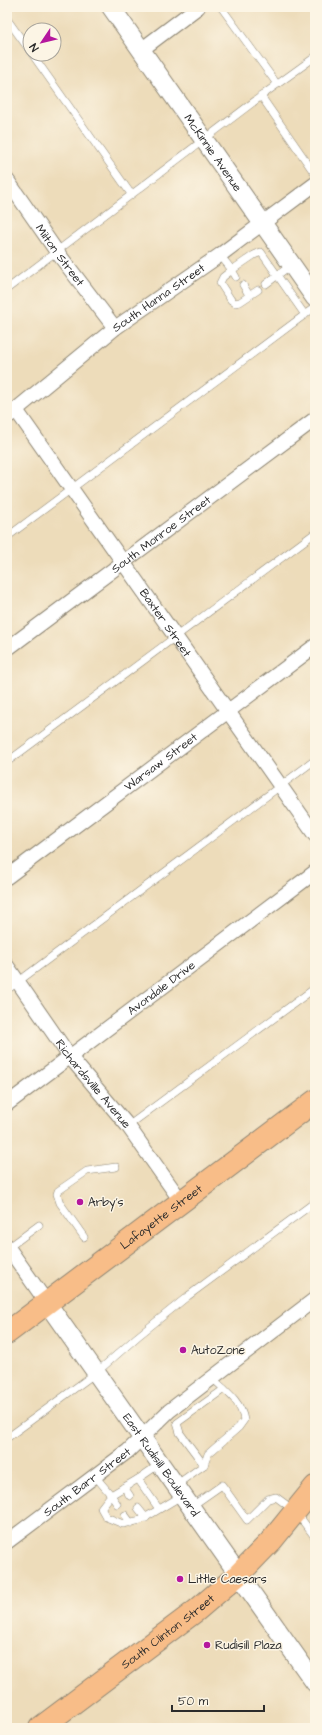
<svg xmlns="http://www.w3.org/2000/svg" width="322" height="1735" font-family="'Architects Daughter',sans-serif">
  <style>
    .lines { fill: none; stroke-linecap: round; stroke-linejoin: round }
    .service-casing { stroke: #8c8472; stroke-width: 8 }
    .minor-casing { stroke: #8c8472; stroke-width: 16 }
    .tertiary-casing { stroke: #8c8472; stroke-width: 20 }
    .trunk-casing { stroke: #8c8472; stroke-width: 24 }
    .service { stroke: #fff; stroke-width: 7 }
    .minor { stroke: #fff; stroke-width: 14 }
    .tertiary { stroke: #fff; stroke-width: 18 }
    .trunk { stroke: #f8bd88; stroke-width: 22 }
    .poi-dot { fill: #b5179e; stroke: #fcf5e5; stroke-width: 1.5 }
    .labels { text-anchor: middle; stroke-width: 3; stroke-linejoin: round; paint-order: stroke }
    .street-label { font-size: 12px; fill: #2b2b2b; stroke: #fcf5e5 }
    .poi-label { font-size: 12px; fill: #2b2b2b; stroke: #fcf5e5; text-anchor: start }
  </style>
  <rect width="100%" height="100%" fill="#fcf5e5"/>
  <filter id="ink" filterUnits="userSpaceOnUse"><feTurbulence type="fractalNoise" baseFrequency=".025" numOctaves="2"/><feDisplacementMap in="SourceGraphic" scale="8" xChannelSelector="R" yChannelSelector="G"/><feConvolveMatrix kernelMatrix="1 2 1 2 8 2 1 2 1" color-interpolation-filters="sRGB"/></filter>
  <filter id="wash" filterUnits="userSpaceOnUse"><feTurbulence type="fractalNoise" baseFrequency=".012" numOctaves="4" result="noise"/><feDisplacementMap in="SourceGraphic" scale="16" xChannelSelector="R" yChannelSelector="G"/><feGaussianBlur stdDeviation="0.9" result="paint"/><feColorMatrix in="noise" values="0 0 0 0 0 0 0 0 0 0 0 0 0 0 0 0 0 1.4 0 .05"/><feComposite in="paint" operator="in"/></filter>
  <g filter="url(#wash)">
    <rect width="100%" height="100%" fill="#eddcba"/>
  </g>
  <g filter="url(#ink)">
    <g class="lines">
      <defs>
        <g id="service">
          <path d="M 221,7 L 277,84"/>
          <path d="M 7,19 L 30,51"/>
          <path d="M 32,54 L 131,194"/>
          <path d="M 261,96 L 315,174"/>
          <path d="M 220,255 L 232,270 L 223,277 L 220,283 L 231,300 L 235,303 L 240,302 L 258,290"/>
          <path d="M 236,277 L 232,270 L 254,255 L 261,252 L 305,315"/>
          <path d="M 266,284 L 291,265"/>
          <path d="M 243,285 L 249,295"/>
          <path d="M 7,289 L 268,91 L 315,57"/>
          <path d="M 7,537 L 315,307"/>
          <path d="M 7,762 L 315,533"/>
          <path d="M 7,990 L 315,760"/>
          <path d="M 128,1126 L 315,988"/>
          <path d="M 84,1237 L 60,1203 L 57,1194 L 58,1191 L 87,1171 L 116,1167"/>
          <path d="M 8,1248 L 39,1225"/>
          <path d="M 7,1438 L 97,1372 L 137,1337 L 188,1296 L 315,1202"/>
          <path d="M 204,1465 L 180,1433 L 177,1423 L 224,1389"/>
          <path d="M 95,1476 L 111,1495 L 101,1508 L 106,1517 L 123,1524 L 141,1520 L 183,1495"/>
          <path d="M 138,1479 L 161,1463"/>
          <path d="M 176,1485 L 204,1465 L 208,1454 L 239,1427 L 244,1420 C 241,1401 225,1390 212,1378"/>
          <path d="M 124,1487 L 130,1496"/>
          <path d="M 117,1504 L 111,1495 L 138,1479 L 159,1509"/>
          <path d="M 192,1506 L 222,1485 L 247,1520 L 268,1499 L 276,1497 L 295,1511 L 315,1537"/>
          <path d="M 138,1508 L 146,1518"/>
          <path d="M 125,1515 L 131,1523"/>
        </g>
        <g id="minor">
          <path d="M 141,50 L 198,7"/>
          <path id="s1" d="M 7,180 L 57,252 L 115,328"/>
          <path id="s2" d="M 16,410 L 315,835"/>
          <path id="s3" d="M 7,417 L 115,328 L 220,255 L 315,184"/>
          <path id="s4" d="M 7,649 L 315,419"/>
          <path id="s5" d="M 7,877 L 315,646"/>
          <path id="s6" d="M 7,966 L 70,1057 L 128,1126 L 181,1201"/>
          <path id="s7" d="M 7,1104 L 315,872"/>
          <path d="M 7,1246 L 47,1303"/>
          <path id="s8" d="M 7,1542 L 128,1451 L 169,1411 L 315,1299"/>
        </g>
        <g id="tertiary">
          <path id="s9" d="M 111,7 L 315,298"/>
          <path id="s10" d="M 47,1303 L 315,1683"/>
        </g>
        <g id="trunk">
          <path id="s11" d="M 7,1333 L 315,1101"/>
          <path id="s12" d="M 40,1728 L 197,1610 L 239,1574 L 272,1540 L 315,1487"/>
        </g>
      </defs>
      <!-- service casing -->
      <use href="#service" class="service-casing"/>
      <!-- minor casing -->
      <use href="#minor" class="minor-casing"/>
      <!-- tertiary casing -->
      <use href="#tertiary" class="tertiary-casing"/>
      <!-- trunk casing -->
      <use href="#trunk" class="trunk-casing"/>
      <!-- service -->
      <use href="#service" class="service"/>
      <!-- minor -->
      <use href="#minor" class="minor"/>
      <!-- tertiary -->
      <use href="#tertiary" class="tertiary"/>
      <!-- trunk -->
      <use href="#trunk" class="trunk"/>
    </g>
  </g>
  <!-- markers -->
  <g class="poi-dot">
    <circle cx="80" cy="1202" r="4"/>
    <circle cx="183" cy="1350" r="4"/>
    <circle cx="180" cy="1579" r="4"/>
    <circle cx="207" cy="1645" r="4"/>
  </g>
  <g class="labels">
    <!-- street labels -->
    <g class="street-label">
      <text dy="4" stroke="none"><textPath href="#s9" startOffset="178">McKinnie Avenue</textPath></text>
      <text dy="4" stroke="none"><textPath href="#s1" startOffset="92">Milton Street</textPath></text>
      <text dy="4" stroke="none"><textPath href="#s3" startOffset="193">South Hanna Street</textPath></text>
      <text dy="4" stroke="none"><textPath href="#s4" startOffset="192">South Monroe Street</textPath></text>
      <text dy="4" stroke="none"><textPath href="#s2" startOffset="260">Baxter Street</textPath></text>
      <text dy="4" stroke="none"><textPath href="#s5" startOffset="192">Warsaw Street</textPath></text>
      <text dy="4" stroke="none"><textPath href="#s7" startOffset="193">Avondale Drive</textPath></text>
      <text dy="4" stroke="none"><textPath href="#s6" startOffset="146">Richardsville Avenue</textPath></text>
      <text dy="4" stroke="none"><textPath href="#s11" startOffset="193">Lafayette Street</textPath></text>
      <text dy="4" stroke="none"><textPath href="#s10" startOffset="198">East Rudisill Boulevard</textPath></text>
      <text dy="4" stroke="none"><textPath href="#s8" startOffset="100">South Barr Street</textPath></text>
      <text dy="4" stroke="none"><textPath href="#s12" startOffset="160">South Clinton Street</textPath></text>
    </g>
    <!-- poi labels -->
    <g class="poi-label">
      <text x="88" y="1206">Arby's</text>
      <text x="191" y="1354">AutoZone</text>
      <text x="188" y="1583">Little Caesars</text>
      <text x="215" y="1649">Rudisill Plaza</text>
    </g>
  </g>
  <!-- margin -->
  <rect width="322" height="1735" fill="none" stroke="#fcf5e5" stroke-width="24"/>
  <!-- north arrow -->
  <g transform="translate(42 42) rotate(235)"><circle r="19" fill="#fcf5e5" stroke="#a8a49b"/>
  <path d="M0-3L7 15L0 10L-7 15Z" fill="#b5179e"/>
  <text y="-6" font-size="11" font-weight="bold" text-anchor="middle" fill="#2b2b2b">N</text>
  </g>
  <!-- scale -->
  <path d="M172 1705v6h92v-6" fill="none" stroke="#2b2b2b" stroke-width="2"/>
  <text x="178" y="1705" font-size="12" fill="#2b2b2b" stroke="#fcf5e5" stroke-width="3" paint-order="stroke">50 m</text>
</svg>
